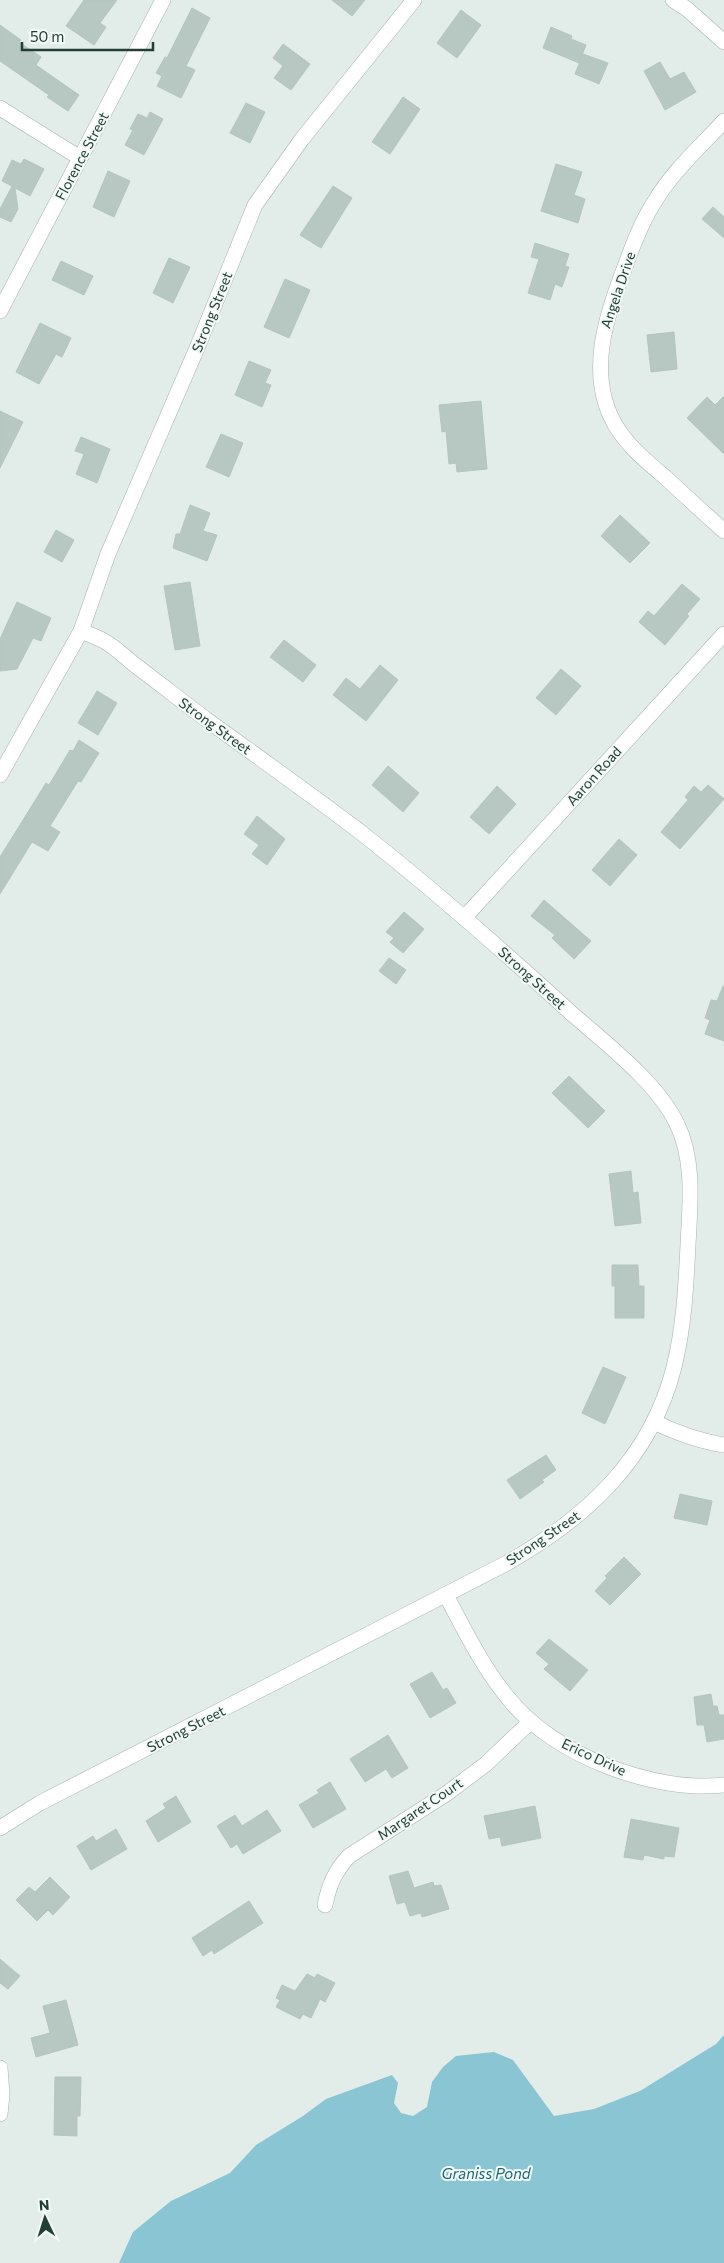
<svg xmlns="http://www.w3.org/2000/svg" width="724" height="2263" font-family="Commissioner,sans-serif">
  <style>
    .water { fill: #89c5d2 }
    .building { fill: #b7c7c1; stroke: #b4c6bf }
    .lines { fill: none; stroke-linecap: round; stroke-linejoin: round }
    .minor-casing { stroke: #a5b4af; stroke-width: 16 }
    .minor { stroke: #fff; stroke-width: 15 }
    .labels { text-anchor: middle; stroke-width: 4; stroke-linejoin: round; paint-order: stroke }
    .street-label { font-size: 14px; fill: #223e37; stroke: #f3f9f6 }
    .water-label { font-size: 15px; font-style: italic; fill: #1b687a; stroke: #f3f9f6 }
  </style>
  <rect width="100%" height="100%" fill="#e2ece8"/>
  <!-- water -->
  <path class="water" d="M 724,2035 L 724,2263 L 119,2263 L 133,2232 L 171,2201 L 230,2173 L 256,2145 L 303,2116 L 326,2099 L 392,2075 L 398,2083 L 394,2103 L 401,2113 L 413,2116 L 427,2107 L 432,2082 L 443,2067 L 456,2056 L 494,2052 L 513,2060 L 554,2116 L 594,2109 L 640,2091 L 716,2044 Z"/>
  <!-- building -->
  <g class="building">
    <path d="M 84,0 L 117,0 L 100,23 L 106,27 L 94,45 L 66,26 Z"/>
    <path d="M 332,0 L 365,0 L 352,16 Z"/>
    <path d="M 192,8 L 210,18 L 186,66 L 195,70 L 181,98 L 157,86 L 162,76 L 156,73 L 165,57 L 167,58 Z"/>
    <path d="M 461,10 L 481,25 L 457,58 L 437,43 Z"/>
    <path d="M 0,25 L 21,40 L 19,42 L 41,57 L 36,65 L 79,95 L 68,111 L 47,97 L 49,95 L 0,61 Z"/>
    <path d="M 551,27 L 572,36 L 571,39 L 586,45 L 579,63 L 543,48 Z"/>
    <path d="M 283,44 L 310,64 L 291,90 L 274,78 L 283,66 L 273,58 Z"/>
    <path d="M 583,54 L 608,63 L 599,84 L 575,74 Z"/>
    <path d="M 660,62 L 670,79 L 684,72 L 696,92 L 665,110 L 644,71 Z"/>
    <path d="M 403,97 L 420,109 L 390,154 L 372,142 Z"/>
    <path d="M 246,103 L 265,112 L 250,143 L 230,133 Z"/>
    <path d="M 150,112 L 163,119 L 144,155 L 125,145 L 133,130 L 130,129 L 138,114 L 147,118 Z"/>
    <path d="M 24,159 L 44,169 L 30,196 L 15,188 L 18,209 L 11,222 L 0,217 L 0,209 L 12,186 L 2,181 L 12,160 L 21,164 Z"/>
    <path d="M 556,164 L 582,172 L 574,195 L 585,199 L 578,223 L 541,211 Z"/>
    <path d="M 108,171 L 130,181 L 114,217 L 93,207 Z"/>
    <path d="M 333,186 L 352,198 L 321,248 L 300,235 Z"/>
    <path d="M 713,207 L 724,217 L 724,238 L 702,219 Z"/>
    <path d="M 535,243 L 569,254 L 565,266 L 569,267 L 562,287 L 555,284 L 550,300 L 528,293 L 539,259 L 531,257 Z"/>
    <path d="M 169,258 L 190,267 L 173,303 L 153,293 Z"/>
    <path d="M 61,261 L 93,276 L 84,295 L 52,280 Z"/>
    <path d="M 285,279 L 310,290 L 289,338 L 264,327 Z"/>
    <path d="M 40,323 L 71,338 L 62,357 L 56,354 L 39,384 L 16,372 Z"/>
    <path d="M 674,332 L 677,369 L 651,372 L 647,335 Z"/>
    <path d="M 249,361 L 271,370 L 265,383 L 271,385 L 262,407 L 235,395 Z"/>
    <path d="M 724,396 L 724,454 L 687,418 L 707,397 L 715,405 Z"/>
    <path d="M 481,401 L 487,469 L 457,472 L 456,463 L 449,464 L 446,431 L 442,432 L 439,405 Z"/>
    <path d="M 0,411 L 23,422 L 0,468 Z"/>
    <path d="M 221,434 L 243,443 L 229,477 L 206,467 Z"/>
    <path d="M 81,437 L 110,449 L 97,483 L 76,474 L 84,454 L 75,451 Z"/>
    <path d="M 190,505 L 210,513 L 203,531 L 217,535 L 207,561 L 173,548 L 176,534 L 180,534 Z"/>
    <path d="M 620,515 L 650,543 L 630,563 L 601,536 Z"/>
    <path d="M 56,530 L 74,540 L 62,562 L 44,552 Z"/>
    <path d="M 190,582 L 200,646 L 175,650 L 164,586 Z"/>
    <path d="M 682,584 L 700,599 L 687,614 L 689,616 L 665,645 L 639,622 L 648,611 L 654,616 Z"/>
    <path d="M 17,602 L 51,618 L 41,641 L 33,638 L 17,669 L 0,671 L 0,639 Z"/>
    <path d="M 284,640 L 316,665 L 303,682 L 270,657 Z"/>
    <path d="M 380,665 L 398,680 L 366,721 L 333,695 L 346,678 L 360,689 Z"/>
    <path d="M 561,669 L 581,686 L 556,715 L 536,698 Z"/>
    <path d="M 97,691 L 117,703 L 98,735 L 78,723 Z"/>
    <path d="M 79,740 L 99,753 L 81,782 L 78,781 L 50,826 L 60,832 L 48,851 L 32,842 L 0,894 L 0,857 L 46,783 L 49,785 L 70,750 L 73,751 Z"/>
    <path d="M 388,766 L 419,793 L 403,812 L 372,785 Z"/>
    <path d="M 708,785 L 724,799 L 680,849 L 661,832 L 688,800 L 685,797 L 694,786 L 701,792 Z"/>
    <path d="M 497,786 L 516,804 L 489,834 L 470,817 Z"/>
    <path d="M 257,816 L 285,839 L 267,865 L 252,854 L 259,845 L 244,834 Z"/>
    <path d="M 619,839 L 637,855 L 610,886 L 592,870 Z"/>
    <path d="M 544,900 L 591,941 L 574,959 L 552,938 L 555,935 L 531,916 Z"/>
    <path d="M 404,912 L 424,929 L 403,953 L 390,942 L 394,938 L 386,932 Z"/>
    <path d="M 389,958 L 406,970 L 396,984 L 379,971 Z"/>
    <path d="M 723,986 L 724,986 L 724,1041 L 705,1034 L 710,1020 L 705,1018 L 711,1000 L 717,1001 Z"/>
    <path d="M 569,1076 L 605,1111 L 588,1128 L 552,1093 Z"/>
    <path d="M 631,1171 L 633,1193 L 638,1192 L 641,1223 L 615,1226 L 609,1174 Z"/>
    <path d="M 612,1265 L 638,1265 L 639,1286 L 644,1286 L 644,1318 L 615,1318 L 615,1286 L 612,1286 Z"/>
    <path d="M 603,1367 L 626,1377 L 605,1424 L 582,1413 Z"/>
    <path d="M 546,1455 L 556,1470 L 542,1480 L 544,1482 L 520,1499 L 507,1480 Z"/>
    <path d="M 680,1494 L 712,1501 L 707,1525 L 674,1518 Z"/>
    <path d="M 624,1557 L 641,1574 L 610,1605 L 595,1591 L 607,1578 L 605,1576 Z"/>
    <path d="M 549,1639 L 588,1670 L 570,1691 L 544,1669 L 549,1664 L 536,1653 Z"/>
    <path d="M 432,1672 L 443,1690 L 447,1688 L 456,1703 L 430,1718 L 410,1684 Z"/>
    <path d="M 711,1694 L 713,1706 L 717,1706 L 719,1715 L 724,1715 L 724,1739 L 707,1742 L 704,1725 L 697,1725 L 694,1697 Z"/>
    <path d="M 388,1735 L 408,1768 L 392,1778 L 386,1769 L 365,1782 L 350,1759 Z"/>
    <path d="M 330,1782 L 346,1809 L 313,1828 L 299,1805 L 319,1793 L 317,1790 Z"/>
    <path d="M 176,1796 L 191,1822 L 158,1842 L 146,1821 L 166,1808 L 163,1804 Z"/>
    <path d="M 535,1806 L 541,1838 L 502,1846 L 500,1837 L 489,1839 L 484,1816 Z"/>
    <path d="M 267,1810 L 281,1831 L 243,1854 L 237,1844 L 231,1848 L 217,1826 L 235,1815 L 242,1826 Z"/>
    <path d="M 631,1819 L 679,1828 L 674,1857 L 664,1856 L 664,1859 L 644,1855 L 643,1860 L 624,1857 Z"/>
    <path d="M 116,1829 L 127,1849 L 91,1870 L 77,1846 L 93,1836 L 96,1841 Z"/>
    <path d="M 408,1871 L 414,1888 L 433,1882 L 434,1886 L 441,1885 L 449,1909 L 422,1917 L 421,1913 L 410,1916 L 405,1902 L 397,1904 L 389,1876 Z"/>
    <path d="M 50,1877 L 70,1897 L 53,1915 L 48,1910 L 37,1921 L 16,1900 L 29,1887 L 35,1892 Z"/>
    <path d="M 249,1901 L 263,1923 L 214,1954 L 212,1950 L 203,1956 L 192,1938 Z"/>
    <path d="M 0,1959 L 20,1976 L 8,1989 L 0,1983 Z"/>
    <path d="M 307,1974 L 315,1978 L 317,1974 L 335,1983 L 325,2002 L 320,1999 L 311,2018 L 303,2014 L 300,2019 L 276,2007 L 280,2000 L 276,1998 L 282,1985 L 295,1991 Z"/>
    <path d="M 66,2000 L 78,2045 L 36,2057 L 31,2038 L 50,2033 L 43,2006 Z"/>
    <path d="M 55,2077 L 81,2077 L 80,2116 L 77,2116 L 77,2136 L 54,2135 Z"/>
  </g>
  <g class="lines">
    <defs>
      <g id="minor">
        <path d="M 673,0 L 687,9 L 724,42"/>
        <path d="M 0,108 L 80,158"/>
        <path d="M 724,121 C 700,147 673,171 655,201 C 642,221 634,242 626,264 C 606,315 585,377 617,428 C 630,448 647,462 665,477 C 684,495 704,513 724,531"/>
        <path d="M 0,311 L 163,0"/>
        <path d="M 0,775 L 81,631 L 108,554 L 197,348 L 255,205 L 302,139 L 414,0"/>
        <path d="M 464,918 L 724,634"/>
        <path d="M 654,1422 C 677,1433 698,1441 724,1445"/>
        <path d="M 446,1595 C 465,1631 483,1668 509,1699 C 553,1755 654,1793 724,1785"/>
        <path d="M 0,1828 L 40,1803 L 507,1563 C 586,1518 651,1459 674,1367 C 684,1327 686,1286 688,1245 C 690,1205 695,1161 677,1124 C 657,1082 605,1043 570,1012 C 502,950 432,888 359,831 C 309,793 258,757 207,720 C 183,702 159,683 135,665 C 125,657 115,647 104,641 C 97,637 88,634 81,631"/>
        <path d="M 325,1905 C 329,1885 335,1871 349,1856 L 446,1794 L 486,1764 L 530,1722"/>
        <path d="M 0,2068 L 2,2095 L 0,2114"/>
      </g>
    </defs>
    <!-- minor casing -->
    <use href="#minor" class="minor-casing"/>
    <!-- minor -->
    <use href="#minor" class="minor"/>
  </g>
  <g class="labels">
    <!-- street labels -->
    <g class="street-label">
      <text transform="translate(82 156) rotate(-62)" y="5">Florence Street</text>
      <text transform="translate(618 290) rotate(-71)" y="5">Angela Drive</text>
      <text transform="translate(212 312) rotate(-68)" y="5">Strong Street</text>
      <text transform="translate(215 726) rotate(36)" y="5">Strong Street</text>
      <text transform="translate(594 776) rotate(-48)" y="5">Aaron Road</text>
      <text transform="translate(532 978) rotate(42)" y="5">Strong Street</text>
      <text transform="translate(543 1538) rotate(-34)" y="5">Strong Street</text>
      <text transform="translate(186 1729) rotate(-27)" y="5">Strong Street</text>
      <text transform="translate(594 1757) rotate(25)" y="5">Erico Drive</text>
      <text transform="translate(420 1809) rotate(-34)" y="5">Margaret Court</text>
    </g>
    <!-- water labels -->
    <g class="water-label">
      <text x="486" y="2179">Graniss Pond</text>
    </g>
  </g>
  <!-- north arrow -->
  <g transform="translate(45 2218) rotate(356)" stroke="#f3f9f6" stroke-width="4" paint-order="stroke">
  <path d="M0-4L9 19L0 12L-9 19Z" fill="#223e37"/>
  <text y="-8" font-size="14" font-weight="bold" text-anchor="middle" fill="#223e37">N</text>
  </g>
  <!-- scale -->
  <path d="M22 42v8h131v-8" fill="none" stroke="#223e37" stroke-width="2.5"/>
  <text x="30" y="42" font-size="15" fill="#223e37" stroke="#f3f9f6" stroke-width="4" paint-order="stroke">50 m</text>
</svg>
